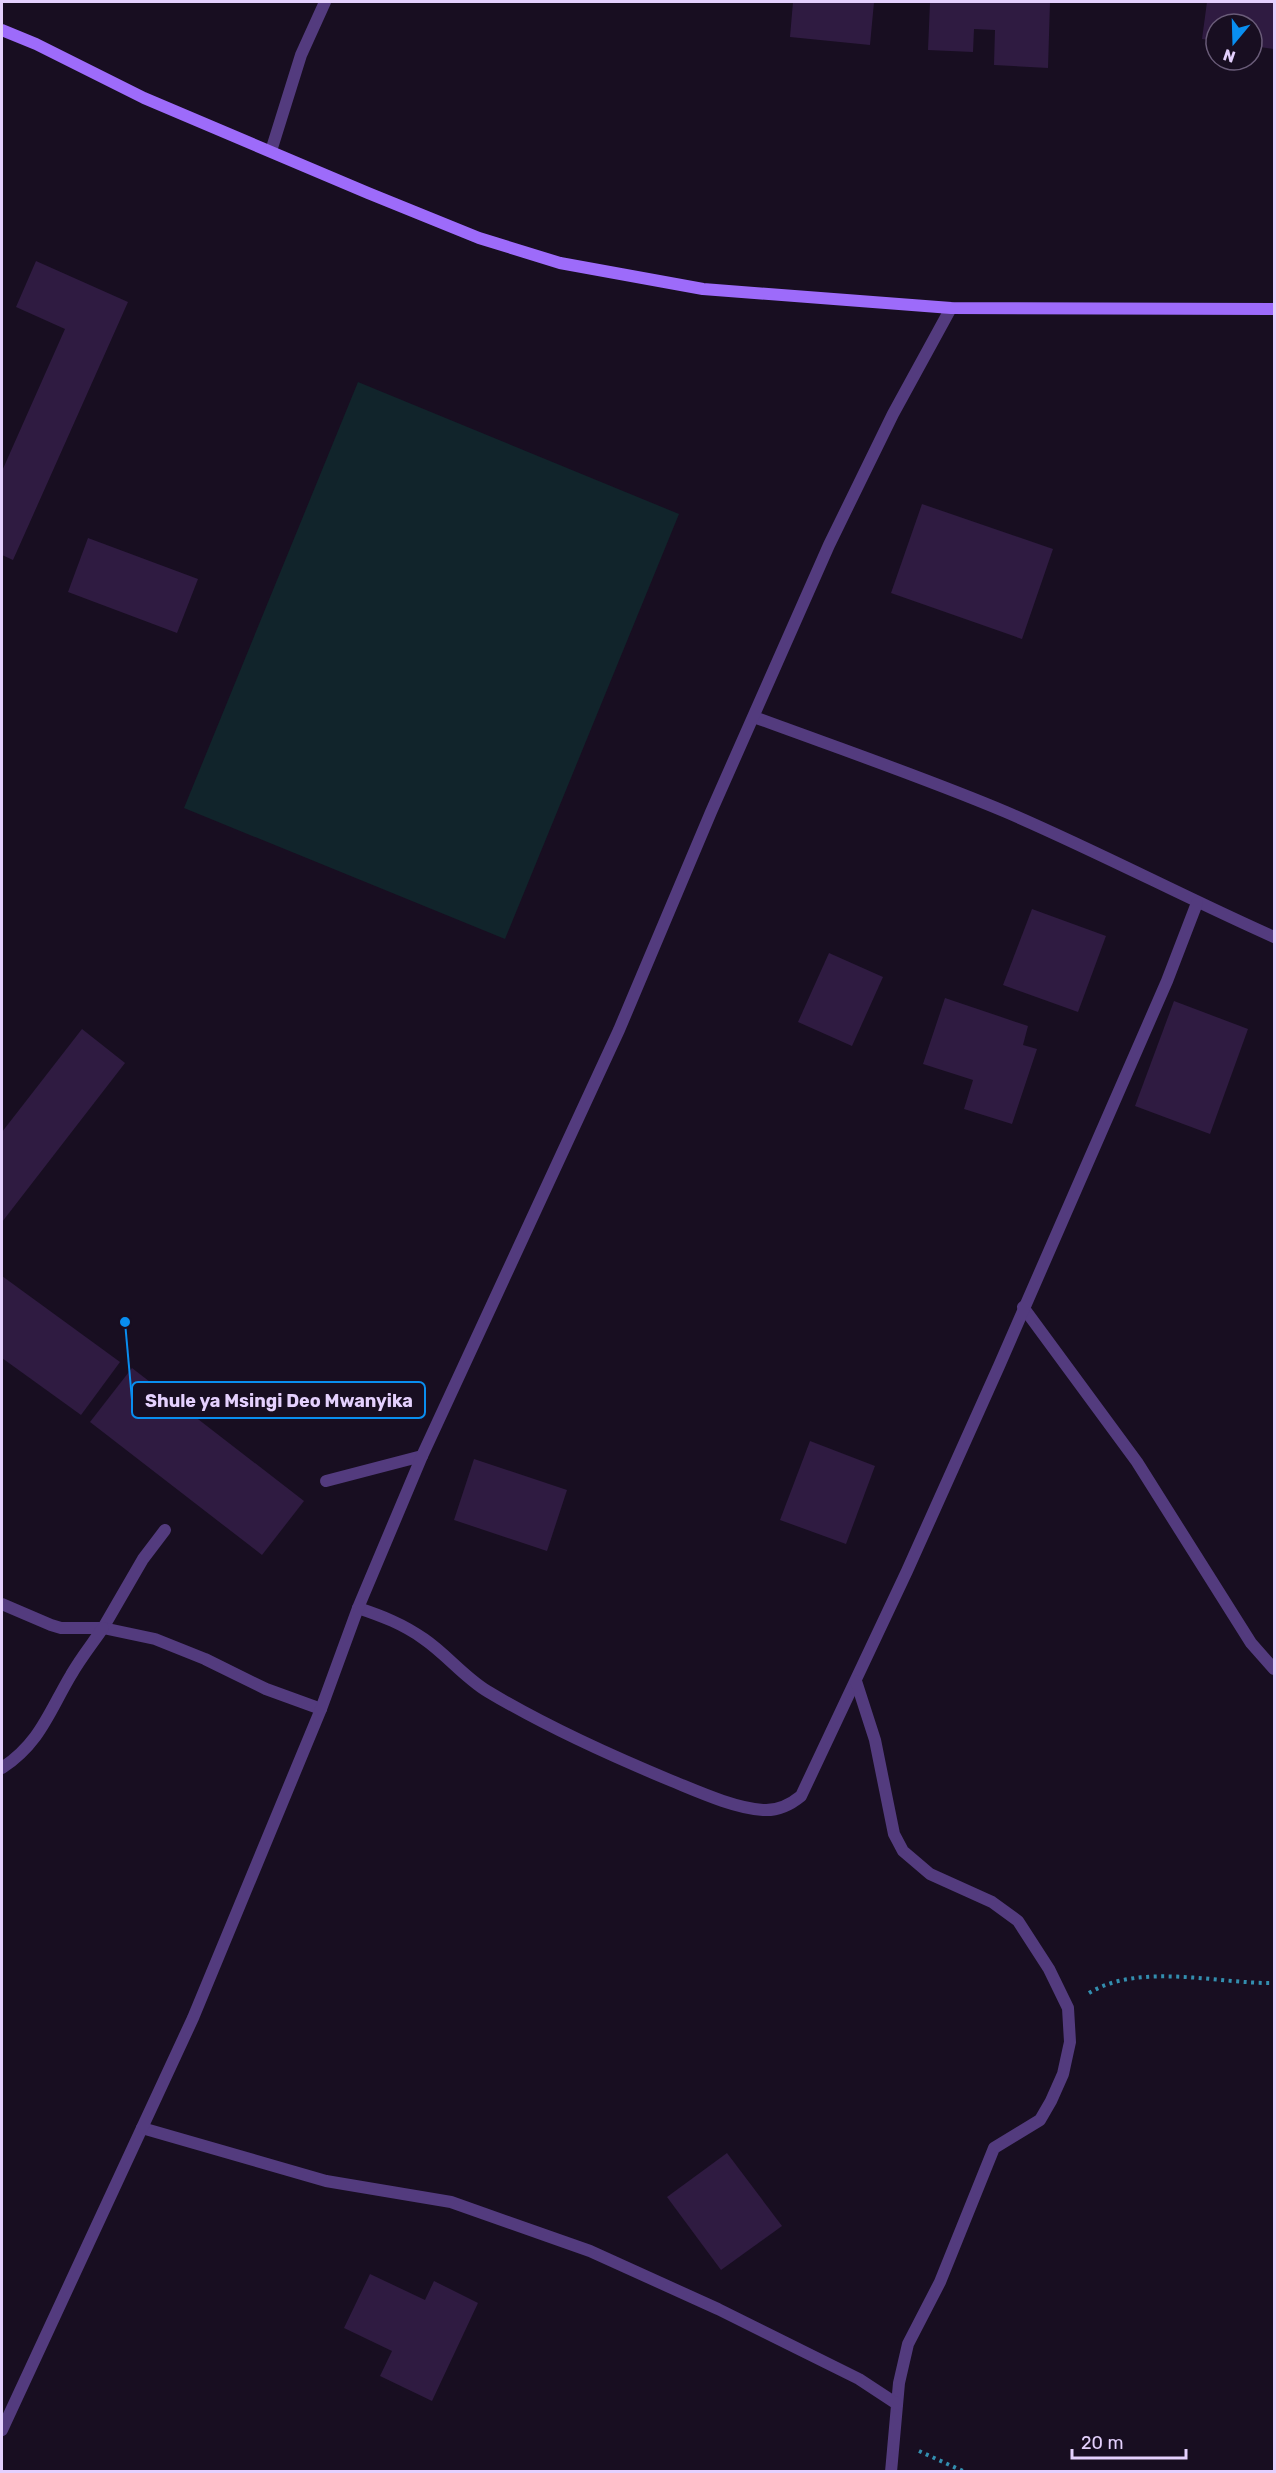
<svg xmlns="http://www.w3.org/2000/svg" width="1276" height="2473" font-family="Rubik,sans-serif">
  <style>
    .green { fill: #11242b }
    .building { fill: #2f1b41 }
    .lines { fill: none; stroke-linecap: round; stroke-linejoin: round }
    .path { stroke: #338eaf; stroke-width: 4; stroke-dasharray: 3 4.5; stroke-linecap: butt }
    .lane { stroke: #533b7e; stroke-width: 12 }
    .street { stroke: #533b7e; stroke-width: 12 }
    .secondary { stroke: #9d6bfa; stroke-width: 12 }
    .leader { fill: none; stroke: #098ef0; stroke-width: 2 }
    .callout-dot { fill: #098ef0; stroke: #180e21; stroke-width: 2 }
    .callout { fill: #180e21; stroke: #098ef0; stroke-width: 2 }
    .callout-label { font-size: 18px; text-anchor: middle; font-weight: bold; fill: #e4d0fd }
  </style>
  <rect width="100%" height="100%" fill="#180e21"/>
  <!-- green -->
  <path class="green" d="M 358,382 L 679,514 L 505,939 L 184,808 Z"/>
  <!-- building -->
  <g class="building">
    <path d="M 793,2 L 874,2 L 870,45 L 790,37 Z"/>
    <path d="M 930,2 L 1050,2 L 1048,68 L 994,65 L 995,30 L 974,29 L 973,52 L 928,50 Z"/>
    <path d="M 1207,2 L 1274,2 L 1274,49 L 1252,46 L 1252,24 L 1216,24 L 1216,41 L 1202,39 Z"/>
    <path d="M 36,261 L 128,302 L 13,560 L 2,555 L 2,471 L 65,329 L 16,307 Z"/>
    <path d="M 922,504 L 1053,549 L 1022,639 L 891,593 Z"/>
    <path d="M 88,538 L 198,579 L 177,633 L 68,592 Z"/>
    <path d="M 1032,909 L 1106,936 L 1078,1012 L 1003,985 Z"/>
    <path d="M 829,953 L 883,977 L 852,1046 L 798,1022 Z"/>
    <path d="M 945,998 L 1028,1026 L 1023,1045 L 1037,1049 L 1012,1124 L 964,1109 L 973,1080 L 923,1064 Z"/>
    <path d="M 1174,1001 L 1248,1029 L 1210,1134 L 1135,1106 Z"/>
    <path d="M 82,1029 L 125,1063 L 2,1222 L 2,1132 Z"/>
    <path d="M 2,1276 L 120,1362 L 81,1415 L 2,1358 Z"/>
    <path d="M 132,1368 L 304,1501 L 262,1555 L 90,1422 Z"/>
    <path d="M 810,1441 L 875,1466 L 846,1544 L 780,1520 Z"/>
    <path d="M 474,1459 L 567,1490 L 547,1551 L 454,1520 Z"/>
    <path d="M 727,2153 L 782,2226 L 721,2270 L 667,2197 Z"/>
    <path d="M 370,2274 L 425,2300 L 434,2281 L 478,2303 L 432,2401 L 380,2376 L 392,2351 L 344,2328 Z"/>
  </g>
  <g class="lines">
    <!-- path -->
    <g class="path">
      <path d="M 1089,1993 C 1140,1962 1218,1984 1274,1983"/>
      <path d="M 919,2451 L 965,2472"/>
    </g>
    <!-- lane -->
    <g class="lane">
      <path d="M 326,1481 L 422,1456"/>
      <path d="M 103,1628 L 143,1559 L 165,1530"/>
    </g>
    <!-- street -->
    <g class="street">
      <path d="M 271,151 L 301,55 L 325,2"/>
      <path d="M 754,717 C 838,748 923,777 1006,812 C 1097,851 1184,897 1274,937"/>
      <path d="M 1023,1307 L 1137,1462 L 1251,1643 L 1274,1669"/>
      <path d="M 2,1604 L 51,1625 L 61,1628 L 103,1628 L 155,1639 L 205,1659 L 266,1689 L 321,1709"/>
      <path d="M 358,1608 C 382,1616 403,1624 424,1639 C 446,1654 464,1677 487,1691 C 545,1726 609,1755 672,1781 C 699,1792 734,1808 763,1810 C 777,1811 790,1805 801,1796 L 907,1571 L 999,1366 L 1167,981 L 1197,903"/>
      <path d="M 856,1681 L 875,1740 L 894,1834 L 903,1851 L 930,1874 L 992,1902 L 1018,1921 L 1049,1969 L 1068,2008 L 1070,2042 L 1063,2074 L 1051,2101 L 1040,2120 L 994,2148 L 940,2282 L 908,2344 L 899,2383 L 891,2472"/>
      <path d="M 2,1768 C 40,1743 49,1712 71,1675 C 80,1659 92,1644 103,1628"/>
      <path d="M 142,2128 L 326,2181 L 451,2202 L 590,2251 L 718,2309 L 859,2379 L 897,2404"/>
      <path d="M 2,2430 L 193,2018 L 321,1709 L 358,1608 L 422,1456 L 619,1030 L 711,812 L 829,545 L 893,414 L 951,308"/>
    </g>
    <!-- secondary -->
    <path class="secondary" d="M 2,30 L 36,44 L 144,98 L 368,193 L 479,238 L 560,263 L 703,289 L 951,308 L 1274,309"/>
  </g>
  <!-- callouts -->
  <path class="leader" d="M125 1322L132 1400"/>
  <circle class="callout-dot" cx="125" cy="1322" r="6"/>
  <rect class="callout" x="132" y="1382" width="293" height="36" rx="6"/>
  <g class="callout-label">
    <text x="279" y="1407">Shule ya Msingi Deo Mwanyika</text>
  </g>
  <!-- border -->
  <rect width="1276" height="2473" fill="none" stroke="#e4d0fd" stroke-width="6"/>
  <!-- north arrow -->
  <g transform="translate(1234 42) rotate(199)"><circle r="28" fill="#180e21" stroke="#6a5c79" stroke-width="1.5"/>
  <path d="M0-4.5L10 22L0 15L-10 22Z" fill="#098ef0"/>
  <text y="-9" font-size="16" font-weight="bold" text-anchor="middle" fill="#e4d0fd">N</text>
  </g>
  <!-- scale -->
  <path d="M1072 2449v9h114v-9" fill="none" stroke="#e4d0fd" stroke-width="3"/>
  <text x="1081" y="2449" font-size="18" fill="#e4d0fd" stroke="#180e21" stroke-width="4.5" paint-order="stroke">20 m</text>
</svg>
